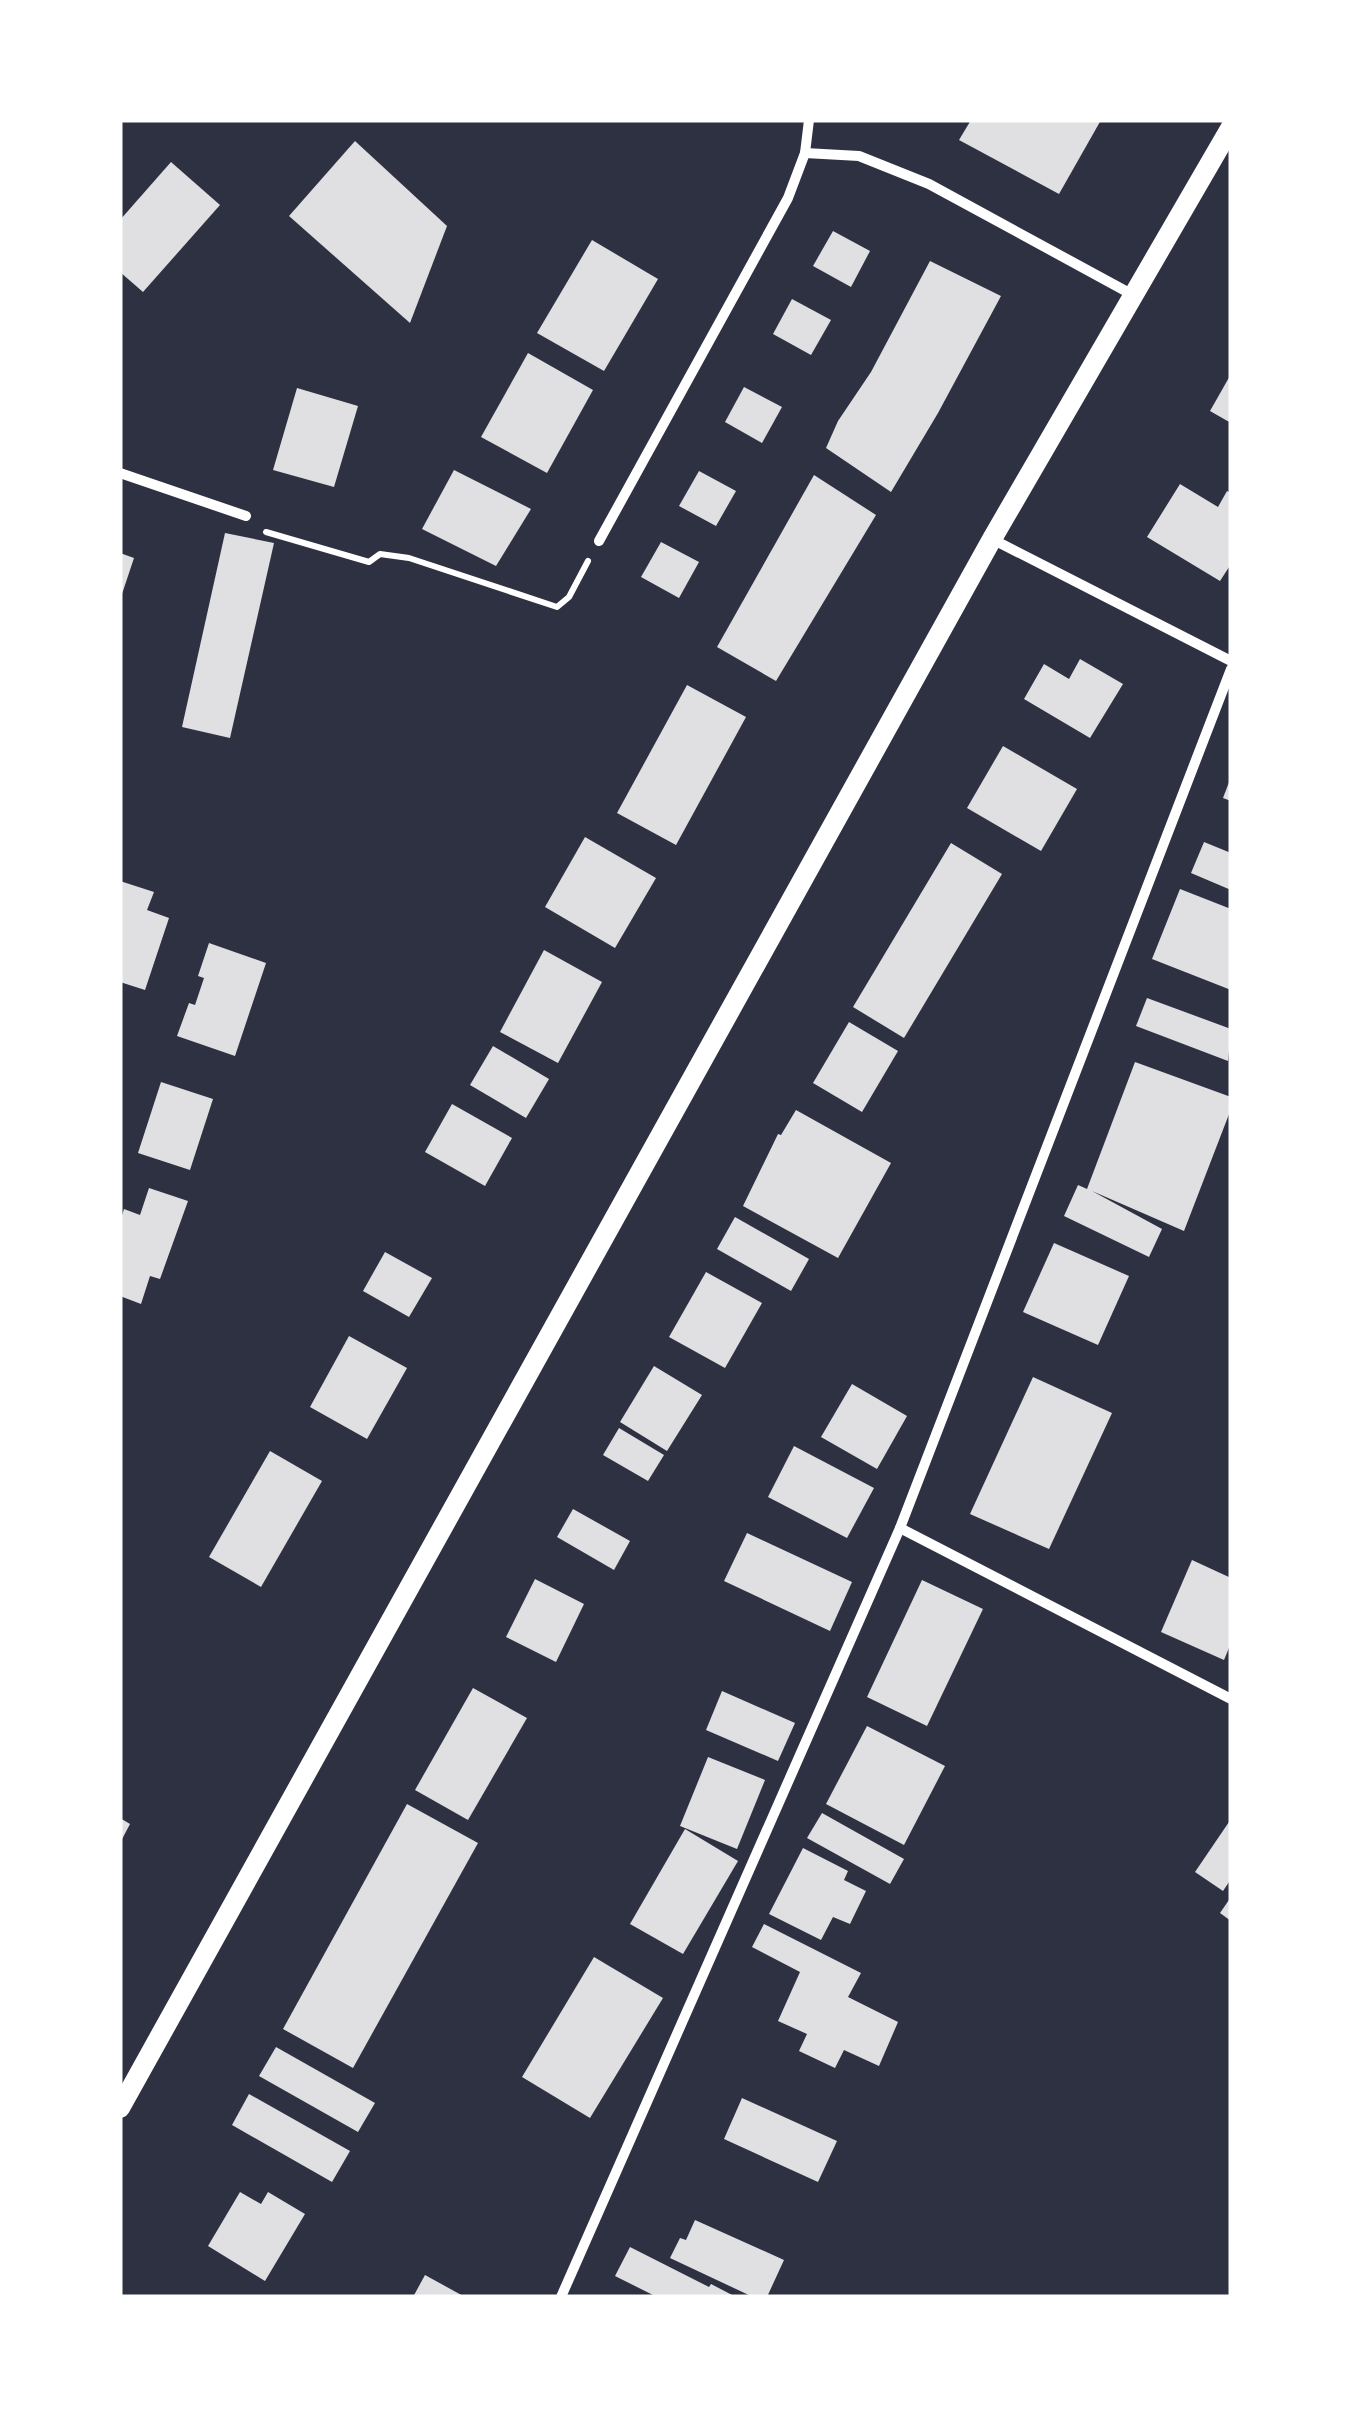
<svg xmlns="http://www.w3.org/2000/svg" width="1351" height="2417" font-family="Raleway,sans-serif">
  <style>
    .building { fill: #e0e0e3 }
    .lines { fill: none; stroke-linecap: round; stroke-linejoin: round }
    .path { stroke: #fff; stroke-width: 6 }
    .minor { stroke: #fff; stroke-width: 10 }
    .secondary { stroke: #fff; stroke-width: 20 }
  </style>
  <rect width="100%" height="100%" fill="#2d3142"/>
  <!-- building -->
  <g class="building">
    <path d="M 971,120 L 1101,120 L 1059,194 L 959,140 Z"/>
    <path d="M 355,141 L 447,226 L 410,323 L 289,216 Z"/>
    <path d="M 171,162 L 220,205 L 143,292 L 120,272 L 120,220 Z"/>
    <path d="M 833,231 L 870,251 L 851,287 L 813,266 Z"/>
    <path d="M 592,240 L 658,279 L 604,371 L 537,333 Z"/>
    <path d="M 930,261 L 1001,296 L 938,413 L 891,492 L 826,448 L 838,421 L 871,372 Z"/>
    <path d="M 792,299 L 831,320 L 811,355 L 773,334 Z"/>
    <path d="M 528,353 L 593,390 L 547,473 L 481,437 Z"/>
    <path d="M 1231,374 L 1231,423 L 1210,411 Z"/>
    <path d="M 744,387 L 782,407 L 762,443 L 725,422 Z"/>
    <path d="M 297,388 L 358,406 L 334,487 L 273,470 Z"/>
    <path d="M 454,470 L 531,509 L 496,566 L 422,529 Z"/>
    <path d="M 699,471 L 736,491 L 716,526 L 679,506 Z"/>
    <path d="M 814,475 L 876,515 L 776,681 L 717,647 Z"/>
    <path d="M 1180,484 L 1218,507 L 1227,491 L 1231,493 L 1231,564 L 1220,581 L 1147,537 Z"/>
    <path d="M 225,533 L 274,543 L 230,738 L 182,727 Z"/>
    <path d="M 661,542 L 699,562 L 679,598 L 641,577 Z"/>
    <path d="M 120,553 L 134,558 L 121,597 L 120,597 Z"/>
    <path d="M 1080,659 L 1123,684 L 1090,738 L 1024,699 L 1044,664 L 1069,679 Z"/>
    <path d="M 687,685 L 746,717 L 676,845 L 617,813 Z"/>
    <path d="M 1003,746 L 1077,789 L 1041,851 L 967,808 Z"/>
    <path d="M 1231,777 L 1231,801 L 1223,798 Z"/>
    <path d="M 585,837 L 656,878 L 615,948 L 545,907 Z"/>
    <path d="M 1204,842 L 1231,853 L 1231,890 L 1191,873 Z"/>
    <path d="M 951,843 L 1002,874 L 904,1038 L 853,1007 Z"/>
    <path d="M 120,881 L 154,892 L 147,910 L 169,918 L 145,990 L 120,982 Z"/>
    <path d="M 1180,889 L 1231,909 L 1231,990 L 1152,959 Z"/>
    <path d="M 209,943 L 266,963 L 235,1056 L 177,1036 L 189,1003 L 195,1005 L 204,978 L 198,976 Z"/>
    <path d="M 544,950 L 602,982 L 558,1063 L 500,1032 Z"/>
    <path d="M 1147,998 L 1231,1029 L 1228,1061 L 1136,1026 Z"/>
    <path d="M 849,1022 L 898,1051 L 862,1112 L 813,1083 Z"/>
    <path d="M 493,1046 L 549,1079 L 526,1118 L 470,1085 Z"/>
    <path d="M 1135,1062 L 1231,1097 L 1231,1109 L 1184,1231 L 1092,1191 L 1162,1229 L 1149,1257 L 1064,1216 L 1078,1185 L 1087,1189 Z"/>
    <path d="M 161,1082 L 213,1099 L 190,1170 L 138,1153 Z"/>
    <path d="M 452,1104 L 512,1138 L 485,1186 L 425,1152 Z"/>
    <path d="M 796,1110 L 891,1163 L 838,1258 L 743,1206 L 778,1134 L 781,1135 Z"/>
    <path d="M 149,1188 L 188,1201 L 160,1279 L 150,1276 L 141,1304 L 120,1296 L 120,1222 L 124,1209 L 140,1215 Z"/>
    <path d="M 735,1217 L 809,1259 L 791,1291 L 717,1249 Z"/>
    <path d="M 1054,1243 L 1129,1276 L 1098,1345 L 1023,1312 Z"/>
    <path d="M 385,1252 L 432,1278 L 409,1317 L 363,1291 Z"/>
    <path d="M 706,1272 L 762,1303 L 725,1368 L 669,1337 Z"/>
    <path d="M 349,1336 L 407,1368 L 367,1439 L 310,1407 Z"/>
    <path d="M 654,1366 L 702,1395 L 667,1451 L 620,1422 Z"/>
    <path d="M 1033,1377 L 1112,1413 L 1049,1549 L 970,1514 Z"/>
    <path d="M 852,1384 L 907,1416 L 877,1469 L 821,1437 Z"/>
    <path d="M 619,1428 L 664,1455 L 648,1481 L 603,1455 Z"/>
    <path d="M 794,1446 L 874,1488 L 847,1538 L 768,1497 Z"/>
    <path d="M 270,1451 L 322,1481 L 261,1587 L 209,1557 Z"/>
    <path d="M 573,1509 L 630,1541 L 614,1570 L 557,1537 Z"/>
    <path d="M 747,1533 L 852,1582 L 830,1631 L 724,1581 Z"/>
    <path d="M 1192,1560 L 1231,1578 L 1231,1643 L 1224,1660 L 1161,1632 Z"/>
    <path d="M 535,1579 L 584,1604 L 556,1662 L 506,1637 Z"/>
    <path d="M 922,1580 L 983,1609 L 927,1726 L 867,1697 Z"/>
    <path d="M 473,1688 L 527,1718 L 468,1820 L 415,1790 Z"/>
    <path d="M 722,1691 L 795,1723 L 778,1761 L 706,1730 Z"/>
    <path d="M 867,1726 L 945,1766 L 904,1845 L 826,1804 Z"/>
    <path d="M 708,1757 L 765,1780 L 737,1849 L 680,1826 Z"/>
    <path d="M 407,1804 L 478,1843 L 353,2068 L 283,2029 Z"/>
    <path d="M 822,1813 L 904,1859 L 890,1884 L 807,1838 Z"/>
    <path d="M 120,1818 L 130,1824 L 120,1843 Z"/>
    <path d="M 1231,1819 L 1231,1879 L 1223,1891 L 1195,1872 Z"/>
    <path d="M 685,1829 L 738,1861 L 683,1954 L 630,1924 Z"/>
    <path d="M 803,1848 L 848,1871 L 844,1880 L 866,1891 L 850,1924 L 833,1917 L 821,1940 L 769,1914 Z"/>
    <path d="M 1231,1897 L 1231,1921 L 1220,1913 Z"/>
    <path d="M 764,1924 L 861,1973 L 848,1997 L 898,2022 L 879,2066 L 844,2050 L 835,2068 L 799,2051 L 807,2034 L 778,2021 L 800,1972 L 752,1947 Z"/>
    <path d="M 594,1957 L 663,1998 L 590,2118 L 522,2077 Z"/>
    <path d="M 276,2047 L 375,2103 L 358,2132 L 259,2076 Z"/>
    <path d="M 249,2094 L 350,2151 L 332,2182 L 232,2125 Z"/>
    <path d="M 742,2098 L 837,2141 L 818,2182 L 724,2139 Z"/>
    <path d="M 240,2192 L 261,2204 L 268,2192 L 305,2214 L 265,2281 L 208,2246 Z"/>
    <path d="M 695,2220 L 784,2260 L 767,2297 L 753,2297 L 670,2258 L 680,2238 L 686,2240 Z"/>
    <path d="M 630,2247 L 709,2287 L 711,2284 L 736,2297 L 657,2297 L 615,2276 Z"/>
    <path d="M 425,2275 L 465,2297 L 413,2297 Z"/>
  </g>
  <g class="lines">
    <!-- path -->
    <path class="path" d="M 266,532 L 369,562 L 380,554 L 409,558 L 557,607 L 569,597 L 588,561"/>
    <!-- minor -->
    <g class="minor">
      <path d="M 805,153 L 859,156 L 929,184 L 1133,295"/>
      <path d="M 120,473 L 246,516"/>
      <path d="M 992,539 L 1231,661"/>
      <path d="M 599,541 L 788,198 L 805,153 L 809,120"/>
      <path d="M 900,1528 L 1231,1699"/>
      <path d="M 561,2297 L 900,1528 L 1231,669"/>
    </g>
    <!-- secondary -->
    <path class="secondary" d="M 120,2108 L 992,539 L 1231,127"/>
  </g>
  <!-- border -->
  <rect width="1351" height="2417" fill="none" stroke="#ffffff" stroke-width="245"/>
</svg>
